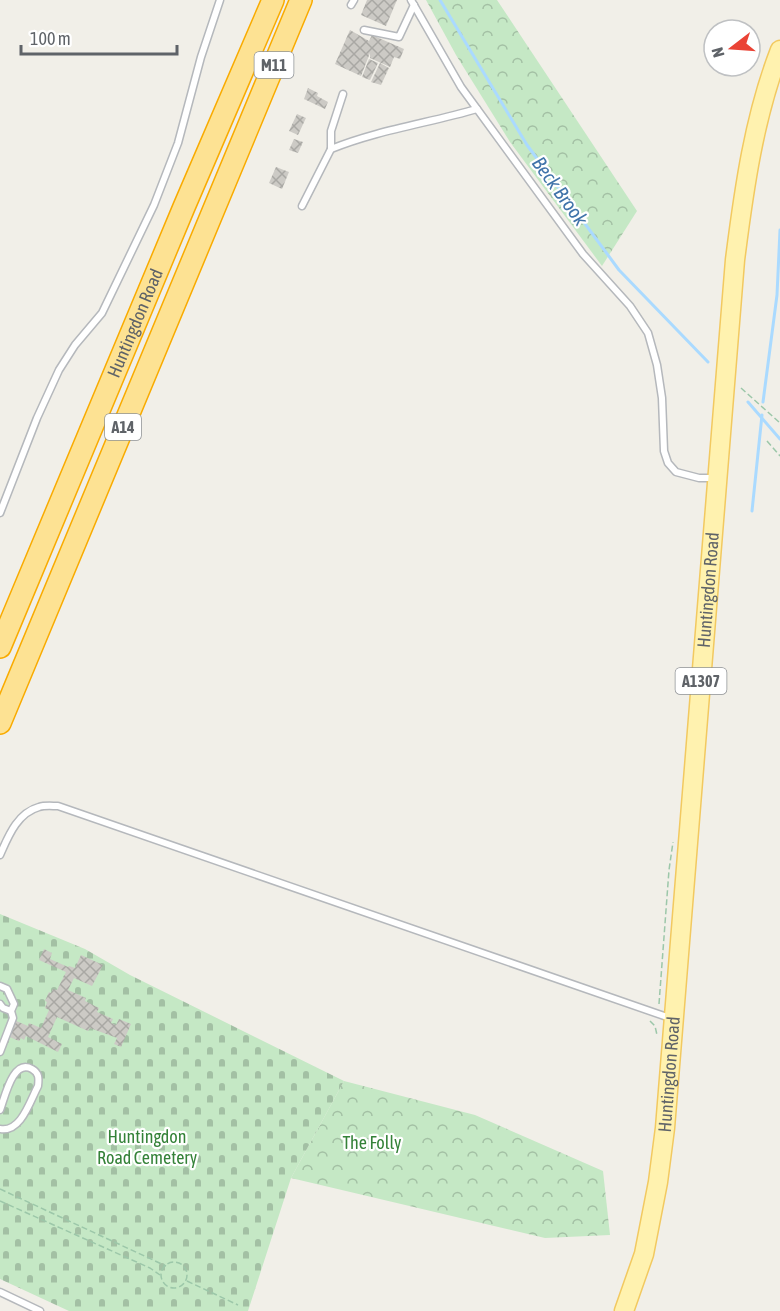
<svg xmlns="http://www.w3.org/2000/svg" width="780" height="1311" font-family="'Asap Condensed',sans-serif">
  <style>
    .forest { fill: url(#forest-crowns) }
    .cemetery { fill: url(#cemetery-stones) }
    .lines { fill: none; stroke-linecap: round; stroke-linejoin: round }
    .stream { stroke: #aadaff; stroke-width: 3 }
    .building { fill: url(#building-cross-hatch) }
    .lane-casing { stroke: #b5b8bc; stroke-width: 9 }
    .primary-casing { stroke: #f2c960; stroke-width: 21 }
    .highway-casing { stroke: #f9ab00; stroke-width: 24 }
    .path { stroke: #9cc7a9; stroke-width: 1.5; stroke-dasharray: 6 3; stroke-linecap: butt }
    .lane { stroke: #fff; stroke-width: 6 }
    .primary { stroke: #fff2af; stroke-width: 18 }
    .highway { stroke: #fde293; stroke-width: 21 }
    .labels { text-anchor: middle; stroke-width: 4.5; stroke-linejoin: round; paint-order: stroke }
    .shield { fill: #fff; stroke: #8f9295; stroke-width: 1.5 }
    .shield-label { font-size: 16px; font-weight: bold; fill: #5f6368 }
    .street-label { font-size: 18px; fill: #5f6368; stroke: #fff }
    .park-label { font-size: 18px; fill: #348238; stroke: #fff }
    .water-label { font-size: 20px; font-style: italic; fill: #4174aa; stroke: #fff }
  </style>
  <defs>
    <pattern id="forest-crowns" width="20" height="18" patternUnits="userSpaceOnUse" patternTransform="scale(1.5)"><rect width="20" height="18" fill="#c5e8c5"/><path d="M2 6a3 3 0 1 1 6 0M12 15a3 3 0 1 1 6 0" fill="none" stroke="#a3c0a4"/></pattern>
    <pattern id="cemetery-stones" width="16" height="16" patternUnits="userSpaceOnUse" patternTransform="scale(1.5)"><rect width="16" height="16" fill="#c5e8c5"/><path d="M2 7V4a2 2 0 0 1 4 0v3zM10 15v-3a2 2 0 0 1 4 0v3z" fill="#a3c0a4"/></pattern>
    <pattern id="building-cross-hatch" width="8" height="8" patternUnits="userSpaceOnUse" patternTransform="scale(1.5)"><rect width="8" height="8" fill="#cccac5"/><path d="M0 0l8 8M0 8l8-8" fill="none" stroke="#a9a8a4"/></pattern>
  </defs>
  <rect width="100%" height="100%" fill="#f1efe8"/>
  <!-- forest -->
  <g class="forest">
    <path d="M 426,0 L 497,0 L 637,211 L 602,266 L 510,142 L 456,55 Z"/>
    <path d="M 344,1081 L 475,1115 L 603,1171 L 610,1235 L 545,1238 L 291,1178 Z"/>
  </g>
  <!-- cemetery -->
  <path class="cemetery" d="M 0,914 L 85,949 L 130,975 L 344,1081 L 291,1178 L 248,1311 L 69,1311 L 0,1279 Z"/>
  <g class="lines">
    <!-- stream -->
    <g class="stream">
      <path d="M 440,0 L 527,145 L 619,270 L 708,362"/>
      <path d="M 748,402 L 780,439"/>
      <path d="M 763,402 L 777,295 L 780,230"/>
      <path d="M 752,511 L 762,415"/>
    </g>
  </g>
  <!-- building -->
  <g class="building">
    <path d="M 367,0 L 397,0 L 386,26 L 361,15 Z"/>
    <path d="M 350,30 L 369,41 L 372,35 L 404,49 L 400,59 L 394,57 L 390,67 L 370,58 L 370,53 L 361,76 L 335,64 Z"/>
    <path d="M 369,59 L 378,63 L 370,80 L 362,77 Z"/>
    <path d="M 380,63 L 389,68 L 381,85 L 371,82 Z"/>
    <path d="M 308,88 L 318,93 L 317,96 L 328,102 L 325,109 L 304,99 Z"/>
    <path d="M 297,114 L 306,118 L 298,135 L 289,131 Z"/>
    <path d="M 294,139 L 303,142 L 298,153 L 289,150 Z"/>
    <path d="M 276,167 L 289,172 L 282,189 L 269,183 Z"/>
    <path d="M 44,949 L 52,953 L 50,959 L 68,967 L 69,966 L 75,968 L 81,955 L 103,965 L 92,986 L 74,978 L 68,990 L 86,998 L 85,1001 L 99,1008 L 97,1012 L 113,1019 L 111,1023 L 116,1025 L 119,1019 L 131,1024 L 121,1047 L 114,1044 L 117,1038 L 90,1028 L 88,1031 L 57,1017 L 48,1037 L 62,1044 L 58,1052 L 26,1036 L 24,1040 L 21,1038 L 19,1041 L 7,1036 L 14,1020 L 28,1026 L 29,1023 L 41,1028 L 49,1010 L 45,1008 L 47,1002 L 45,1001 L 49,992 L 51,993 L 53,989 L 57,990 L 66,972 L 39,960 Z"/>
  </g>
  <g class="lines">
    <defs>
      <g id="lane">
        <path d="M 411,0 L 461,87 L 583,254 L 630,306 L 648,333 L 657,365 L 662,398 L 664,451 L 668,463 L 676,472 L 699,478 L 717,478"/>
        <path d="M 351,5 L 354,0"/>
        <path d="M 364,30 L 399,37 L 414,5"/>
        <path d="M 331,149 L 331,131 L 343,94"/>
        <path d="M 302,206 L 331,149 C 378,130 429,123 477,109"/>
        <path d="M 0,513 L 37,418 L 59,370 L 75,345 L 102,313 L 154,205 L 178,143 L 201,57 L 220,0"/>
        <path d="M 0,855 C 8,837 17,813 39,807 C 45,805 52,806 58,806 L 670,1018"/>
        <path d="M 0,986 L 7,989 L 14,1004 L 11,1011 L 13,1018 L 0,1052"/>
        <path d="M 0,1004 L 3,1008 L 11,1011"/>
        <path d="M 0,1110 C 5,1097 13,1058 32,1069 C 39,1073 39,1078 38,1086 C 30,1101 21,1133 0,1129"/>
        <path d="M 0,1292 L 40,1311"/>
      </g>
      <g id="primary">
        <path id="s1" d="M 624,1311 L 644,1254 L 658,1182 L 665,1128 L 735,260 C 744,189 754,117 780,50"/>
      </g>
      <g id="highway">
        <path id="s2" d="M 0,647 L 184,207 L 273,0"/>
        <path d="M 0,723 L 301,0"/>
      </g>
    </defs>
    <!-- lane casing -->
    <use href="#lane" class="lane-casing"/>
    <!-- primary casing -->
    <use href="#primary" class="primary-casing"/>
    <!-- highway casing -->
    <use href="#highway" class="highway-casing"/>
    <!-- path -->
    <g class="path">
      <path d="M 741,388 L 780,423"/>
      <path d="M 767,441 L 780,456"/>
      <path d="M 659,1004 L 669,870 L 673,842"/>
      <path d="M 650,1021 L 655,1026 L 657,1035"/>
      <path d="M 0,1189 L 166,1266"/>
      <path d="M 0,1201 L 150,1268 L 160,1275"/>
      <circle cx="174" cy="1275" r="13"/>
      <path d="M 187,1281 L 238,1305"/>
    </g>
    <!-- lane -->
    <use href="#lane" class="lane"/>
    <!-- primary -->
    <use href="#primary" class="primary"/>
    <!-- highway -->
    <use href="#highway" class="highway"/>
  </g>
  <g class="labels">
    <!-- shield labels -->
    <g class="shield">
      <rect x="254.5" y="52" width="39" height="26" rx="4.5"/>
      <rect x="105" y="414" width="36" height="26" rx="4.5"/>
      <rect x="675.5" y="668" width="51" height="26" rx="4.5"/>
    </g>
    <g class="shield-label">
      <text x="274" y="71">M11</text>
      <text x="123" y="433">A14</text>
      <text x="701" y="687">A1307</text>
    </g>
    <!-- street labels -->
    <g class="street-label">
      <text dy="6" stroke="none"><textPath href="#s2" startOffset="351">Huntingdon Road</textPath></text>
      <text dy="6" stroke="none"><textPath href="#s1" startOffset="728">Huntingdon Road</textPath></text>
      <text dy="6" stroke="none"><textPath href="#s1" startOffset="242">Huntingdon Road</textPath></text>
    </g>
    <!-- park labels -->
    <g class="park-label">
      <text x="147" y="1143">Huntingdon<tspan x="147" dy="21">Road Cemetery</tspan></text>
      <text x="372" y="1149">The Folly</text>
    </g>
    <!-- water labels -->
    <g class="water-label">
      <text transform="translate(560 191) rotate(54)" y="7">Beck Brook</text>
    </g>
  </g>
  <!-- north arrow -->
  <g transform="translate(732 48) rotate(253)"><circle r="28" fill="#ffffff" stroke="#bfc1c3" stroke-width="1.5"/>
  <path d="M0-4.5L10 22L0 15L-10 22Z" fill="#ea4335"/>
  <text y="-9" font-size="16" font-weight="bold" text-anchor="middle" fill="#5f6368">N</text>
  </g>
  <!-- scale -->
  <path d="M21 45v9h156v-9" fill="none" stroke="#5f6368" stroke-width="3"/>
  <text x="30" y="45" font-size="18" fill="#5f6368" stroke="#ffffff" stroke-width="4.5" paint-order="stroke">100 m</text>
</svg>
